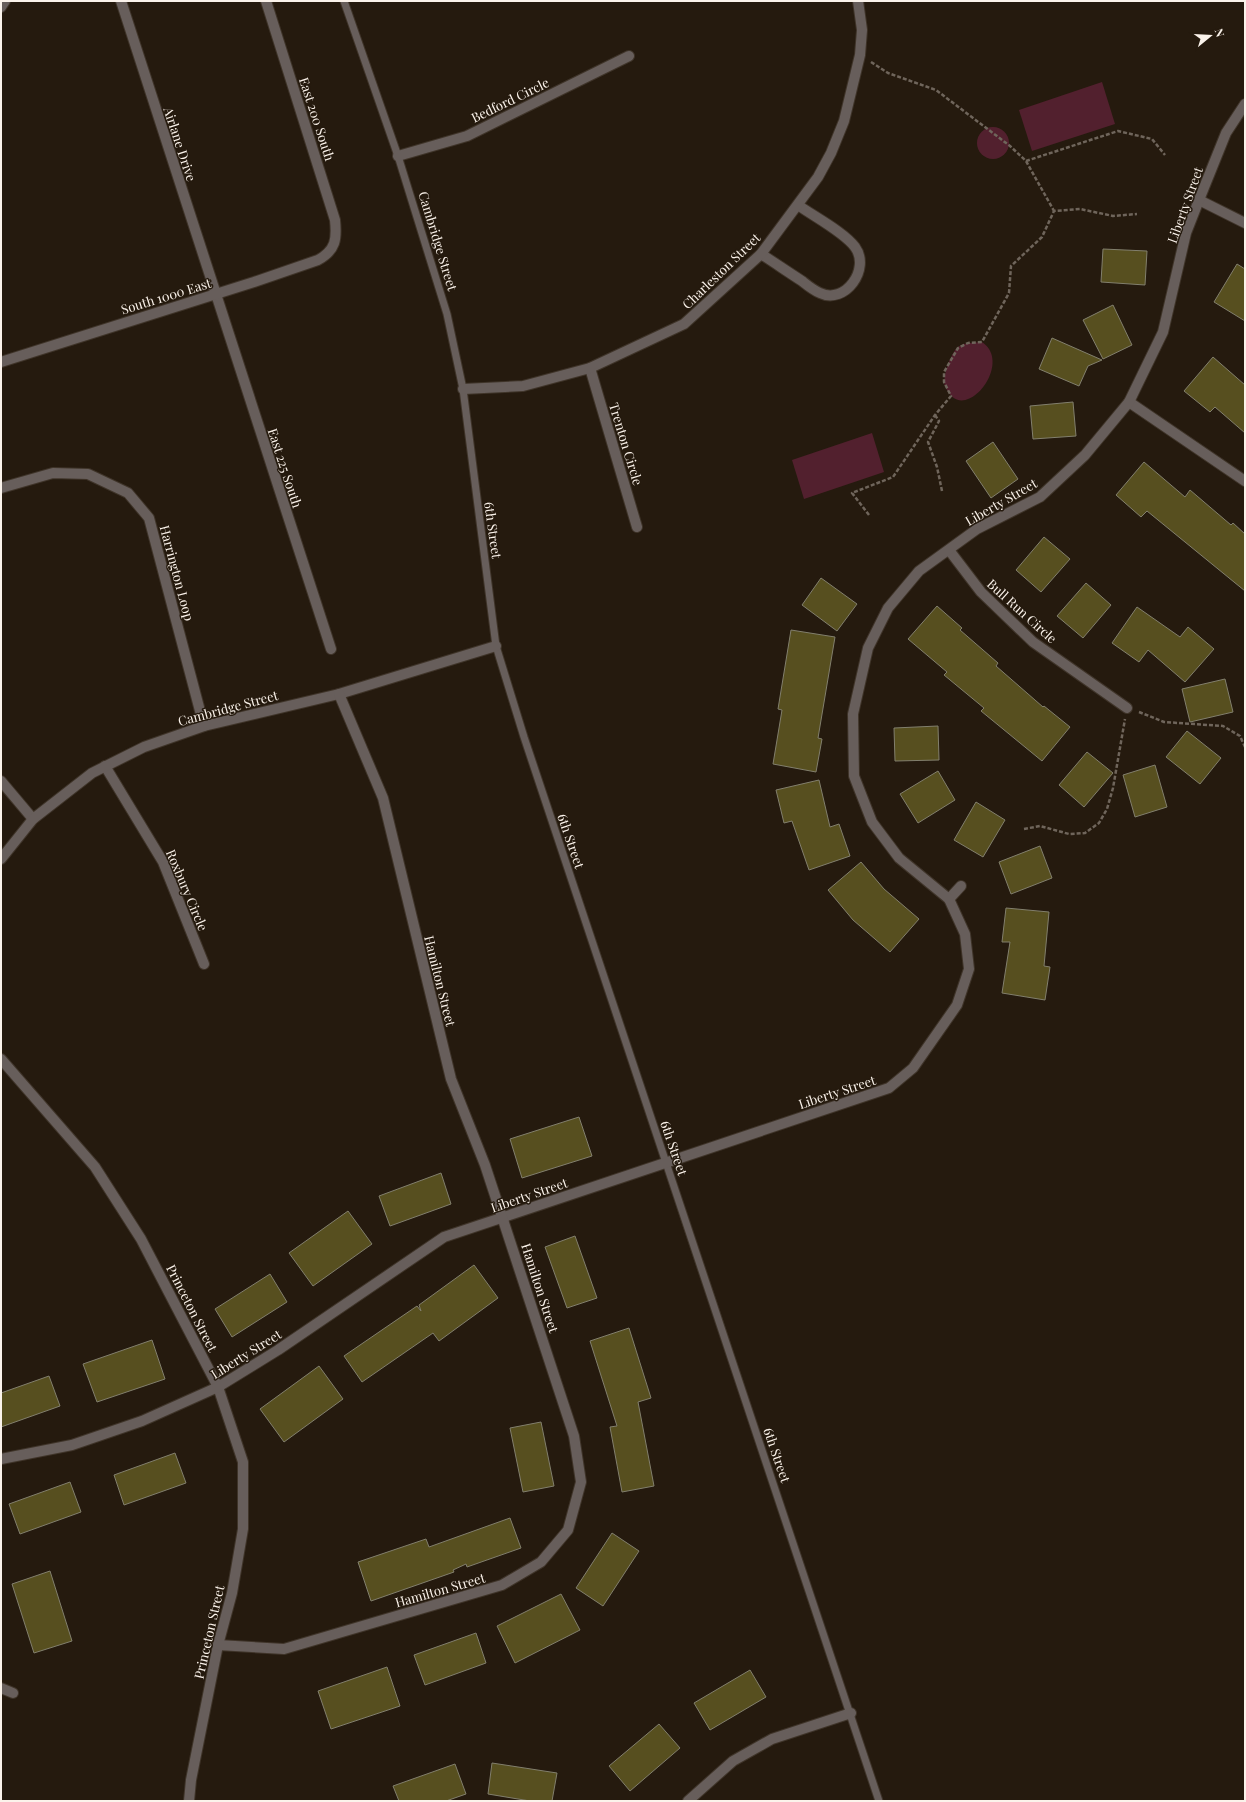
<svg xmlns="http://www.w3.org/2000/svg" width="1246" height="1802" font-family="'Playfair Display',serif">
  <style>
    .green { fill: #52202e }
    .building { fill: #574f1f; stroke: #827f6d }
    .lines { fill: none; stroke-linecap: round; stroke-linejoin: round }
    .service-casing { stroke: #3f3429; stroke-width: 9 }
    .minor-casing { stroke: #3f3429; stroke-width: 12 }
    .tertiary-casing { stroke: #3f3429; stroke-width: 12 }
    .path { stroke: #6f655b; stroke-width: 2.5; stroke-dasharray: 4 2; stroke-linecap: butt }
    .service { stroke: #675e5b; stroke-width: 7 }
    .minor { stroke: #675e5b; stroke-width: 10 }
    .tertiary { stroke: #675e5b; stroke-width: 10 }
    .labels { text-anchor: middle; stroke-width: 3; stroke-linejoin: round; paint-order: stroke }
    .street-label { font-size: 13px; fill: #fbf3eb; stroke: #251a0e }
  </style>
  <rect width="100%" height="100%" fill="#251a0e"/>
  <!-- green -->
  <g class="green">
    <path d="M 1102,82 L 1115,124 L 1032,151 L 1019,110 Z"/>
    <circle cx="993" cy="143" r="16"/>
    <path d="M 982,342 C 1015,364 962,429 945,386 C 942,377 951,353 958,347 C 965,342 974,343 982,342 Z"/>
    <path d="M 872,433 L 884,472 L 804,499 L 792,460 Z"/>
  </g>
  <!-- building -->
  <g class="building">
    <path d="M 1103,249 L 1147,251 L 1145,285 L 1101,282 Z"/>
    <path d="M 1237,264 L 1245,269 L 1245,321 L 1214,302 Z"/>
    <path d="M 1113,305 L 1132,345 L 1103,359 L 1083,320 Z"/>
    <path d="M 1052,338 L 1102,360 L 1088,366 L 1079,386 L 1039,369 Z"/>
    <path d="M 1213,357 L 1245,385 L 1245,433 L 1215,407 L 1210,412 L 1184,391 Z"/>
    <path d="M 1073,402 L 1076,436 L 1033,439 L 1030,406 Z"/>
    <path d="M 993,442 L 1018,479 L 991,498 L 966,461 Z"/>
    <path d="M 1144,462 L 1185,497 L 1190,490 L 1231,525 L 1233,523 L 1245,534 L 1245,591 L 1147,511 L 1141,517 L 1116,495 Z"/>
    <path d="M 1044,537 L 1070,559 L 1041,592 L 1016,570 Z"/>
    <path d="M 821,578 L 857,604 L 837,631 L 802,605 Z"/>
    <path d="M 1086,583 L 1111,605 L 1083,638 L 1057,616 Z"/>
    <path d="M 937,606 L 962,628 L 960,630 L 998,663 L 996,666 L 1043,707 L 1044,706 L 1070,727 L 1042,761 L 981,711 L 984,708 L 944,675 L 947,672 L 908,639 Z"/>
    <path d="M 1137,607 L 1180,637 L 1188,627 L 1214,649 L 1185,682 L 1148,650 L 1139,662 L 1112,643 Z"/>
    <path d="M 791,630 L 835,637 L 818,738 L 822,739 L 816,772 L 773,764 L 782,710 L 778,709 Z"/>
    <path d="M 1225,679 L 1233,712 L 1190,722 L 1182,689 Z"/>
    <path d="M 938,726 L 939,760 L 895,761 L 894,728 Z"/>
    <path d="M 1187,731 L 1221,758 L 1200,784 L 1166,757 Z"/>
    <path d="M 1087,752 L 1113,773 L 1084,807 L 1059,785 Z"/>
    <path d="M 1155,765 L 1167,807 L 1135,817 L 1123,775 Z"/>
    <path d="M 938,771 L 955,800 L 918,823 L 900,794 Z"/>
    <path d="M 819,780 L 830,827 L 839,824 L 850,856 L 809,870 L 792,821 L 784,823 L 776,790 Z"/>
    <path d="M 976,802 L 1005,820 L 983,857 L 954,840 Z"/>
    <path d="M 1040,846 L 1052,878 L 1011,894 L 999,862 Z"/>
    <path d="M 861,862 L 884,889 L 919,919 L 890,952 L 853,920 L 828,890 Z"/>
    <path d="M 1006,908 L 1049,912 L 1044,966 L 1050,967 L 1045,1000 L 1002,993 L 1010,942 L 1002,942 Z"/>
    <path d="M 579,1117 L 592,1156 L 522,1178 L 510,1139 Z"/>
    <path d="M 441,1173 L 451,1204 L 390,1226 L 379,1196 Z"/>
    <path d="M 348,1211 L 372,1244 L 313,1286 L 289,1253 Z"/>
    <path d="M 575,1236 L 597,1298 L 567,1308 L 545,1247 Z"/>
    <path d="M 474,1265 L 498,1298 L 439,1341 L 433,1333 L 362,1382 L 344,1356 L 417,1306 L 421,1311 L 419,1305 Z"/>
    <path d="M 270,1274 L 287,1302 L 232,1337 L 215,1309 Z"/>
    <path d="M 629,1328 L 651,1398 L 638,1402 L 654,1486 L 622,1492 L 610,1427 L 617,1426 L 590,1341 Z"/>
    <path d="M 152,1340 L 165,1379 L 97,1402 L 83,1364 Z"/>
    <path d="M 319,1366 L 343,1399 L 284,1442 L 260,1409 Z"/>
    <path d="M 49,1376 L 60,1406 L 1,1427 L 1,1393 Z"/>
    <path d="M 541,1422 L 554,1486 L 523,1492 L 510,1428 Z"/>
    <path d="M 175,1453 L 186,1483 L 124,1505 L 114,1475 Z"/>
    <path d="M 70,1482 L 81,1512 L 20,1534 L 9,1504 Z"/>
    <path d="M 510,1518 L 521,1548 L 467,1567 L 466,1564 L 453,1570 L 454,1572 L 371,1601 L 358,1562 L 426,1539 L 429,1547 Z"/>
    <path d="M 612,1533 L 639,1551 L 603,1606 L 576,1588 Z"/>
    <path d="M 50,1571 L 72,1641 L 34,1653 L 12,1584 Z"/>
    <path d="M 561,1594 L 580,1630 L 515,1663 L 497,1626 Z"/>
    <path d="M 476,1633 L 486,1663 L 425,1685 L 414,1655 Z"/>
    <path d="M 387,1667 L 400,1706 L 331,1729 L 318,1691 Z"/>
    <path d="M 750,1670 L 766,1697 L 710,1730 L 694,1703 Z"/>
    <path d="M 659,1724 L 680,1748 L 630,1791 L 609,1766 Z"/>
    <path d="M 492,1763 L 557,1773 L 552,1801 L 530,1801 L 488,1794 Z"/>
    <path d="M 455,1764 L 466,1794 L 446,1801 L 399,1801 L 393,1786 Z"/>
  </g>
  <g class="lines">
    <defs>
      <path id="service" d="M 344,1 L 398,156 L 447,314 L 463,389 L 496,646 L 524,737 L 879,1801"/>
      <g id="minor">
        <path d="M 121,1 L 331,649"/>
        <path d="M 1,7 L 5,1"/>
        <path d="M 398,156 L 467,136 L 629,56"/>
        <path d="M 1199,200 L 1245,223"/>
        <path d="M 761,254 C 775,263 788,272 802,281 C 807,285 813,290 820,293 C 845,305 871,269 855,247 C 844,232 813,216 798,205"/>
        <path d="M 590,368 L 637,527"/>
        <path d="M 463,389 L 523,386 L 590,368 L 684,324 L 761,254 L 818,177 L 831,153 L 844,121 L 860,55 L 862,30 L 858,1"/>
        <path d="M 1129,402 L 1245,481"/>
        <path d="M 1,488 L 53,473 L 88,474 L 128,493 L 149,518 L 204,726"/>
        <path d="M 949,550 L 981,592 L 1033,642 L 1127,708"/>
        <path d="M 105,766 L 163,862 L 204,964"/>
        <path d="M 1,781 L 33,819"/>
        <path d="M 1,859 L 33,819 L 92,773 L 144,747 L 204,726 L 339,694 L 496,646"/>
        <path d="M 949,899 L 961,886"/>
        <path d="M 1,1059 L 95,1167 L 141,1239 L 218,1387 L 243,1462 L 243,1529 L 232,1593 L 218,1645 L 191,1780 L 189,1801"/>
        <path d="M 1,1459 L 72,1445 L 142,1421 L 218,1387 L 278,1350 L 444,1237 L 889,1088 L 913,1068 L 957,1005 L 969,969 L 965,934 L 949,899 L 899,858 L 872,822 L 854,776 L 853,714 L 868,648 L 888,608 L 919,571 L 977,529 L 1040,497 L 1085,455 L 1129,402 L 1163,332 L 1186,233 L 1199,200 L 1226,133 L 1245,104"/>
        <path d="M 218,1645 L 284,1649 L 502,1585 L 541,1562 L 568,1530 L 581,1482 L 574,1436 L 485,1165 L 451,1079 L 383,798 L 339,694"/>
        <path d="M 1,1688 L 13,1693"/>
        <path d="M 688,1801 L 733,1761 L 772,1739 L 851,1713"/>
      </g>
      <path id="tertiary" d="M 1,362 L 254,282 L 318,260 C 336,250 337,239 335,220 L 266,1"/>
    </defs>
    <!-- service casing -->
    <use href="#service" class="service-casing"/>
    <!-- minor casing -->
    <use href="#minor" class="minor-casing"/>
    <!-- tertiary casing -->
    <use href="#tertiary" class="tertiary-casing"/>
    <!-- path -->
    <g class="path">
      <path d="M 871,62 L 888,73 L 936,90 L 1010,146 L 1026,161 L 1054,211"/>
      <path d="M 1026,161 L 1118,131 L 1152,139 L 1165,155"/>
      <path d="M 935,415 L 939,421 L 928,442 L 937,467 L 942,491"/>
      <path d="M 869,515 L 852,493 L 893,477 L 935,415 L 951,396 L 944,382 L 944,372 L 958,348 L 968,343 L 982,342 L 1009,293 L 1011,266 L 1042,237 L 1054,211 L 1080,209 L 1113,216 L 1137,214"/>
      <path d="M 1139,712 L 1164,722 L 1223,726 L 1240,736 L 1245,747"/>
      <path d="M 1024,829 L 1040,826 L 1069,834 L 1085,833 L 1099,823 L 1107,809 L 1113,788 L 1125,719"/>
    </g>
    <!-- service -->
    <use href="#service" class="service"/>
    <!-- minor -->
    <use href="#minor" class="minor"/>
    <!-- tertiary -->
    <use href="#tertiary" class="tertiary"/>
  </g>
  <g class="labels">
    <!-- street labels -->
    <g class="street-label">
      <text transform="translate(510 100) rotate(-26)" y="5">Bedford Circle</text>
      <text transform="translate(317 119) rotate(72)" y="5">East 200 South</text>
      <text transform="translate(180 144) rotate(72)" y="5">Airlane Drive</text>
      <text transform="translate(1185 205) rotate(-70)" y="5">Liberty Street</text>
      <text transform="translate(438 241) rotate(73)" y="5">Cambridge Street</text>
      <text transform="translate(721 271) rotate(-44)" y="5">Charleston Street</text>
      <text transform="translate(166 296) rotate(-17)" y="5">South 1000 East</text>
      <text transform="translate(626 444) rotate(73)" y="5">Trenton Circle</text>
      <text transform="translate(285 468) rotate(72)" y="5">East 225 South</text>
      <text transform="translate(1001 502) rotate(-30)" y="5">Liberty Street</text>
      <text transform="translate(493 530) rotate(82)" y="5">6th Street</text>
      <text transform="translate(177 573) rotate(75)" y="5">Harrington Loop</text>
      <text transform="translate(1022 611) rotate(42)" y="5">Bull Run Circle</text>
      <text transform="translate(228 708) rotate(-15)" y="5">Cambridge Street</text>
      <text transform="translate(571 841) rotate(71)" y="5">6th Street</text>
      <text transform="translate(187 890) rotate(67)" y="5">Roxbury Circle</text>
      <text transform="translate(440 981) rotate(76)" y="5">Hamilton Street</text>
      <text transform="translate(837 1092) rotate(-18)" y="5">Liberty Street</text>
      <text transform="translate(674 1148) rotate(71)" y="5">6th Street</text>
      <text transform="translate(529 1195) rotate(-19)" y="5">Liberty Street</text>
      <text transform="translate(540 1288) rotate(72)" y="5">Hamilton Street</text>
      <text transform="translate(192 1308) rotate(63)" y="5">Princeton Street</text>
      <text transform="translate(246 1354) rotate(-32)" y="5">Liberty Street</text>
      <text transform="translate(777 1455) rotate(71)" y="5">6th Street</text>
      <text transform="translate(440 1590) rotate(-16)" y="5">Hamilton Street</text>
      <text transform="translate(209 1632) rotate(-77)" y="5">Princeton Street</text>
    </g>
  </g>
  <!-- border -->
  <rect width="1246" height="1802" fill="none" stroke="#fbf3eb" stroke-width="4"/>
  <!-- north arrow -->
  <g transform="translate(1210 36) rotate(72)" stroke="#251a0e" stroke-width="3" paint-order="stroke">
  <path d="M0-3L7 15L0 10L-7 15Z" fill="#fbf3eb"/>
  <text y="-6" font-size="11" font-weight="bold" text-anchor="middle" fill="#fbf3eb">N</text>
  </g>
</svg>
